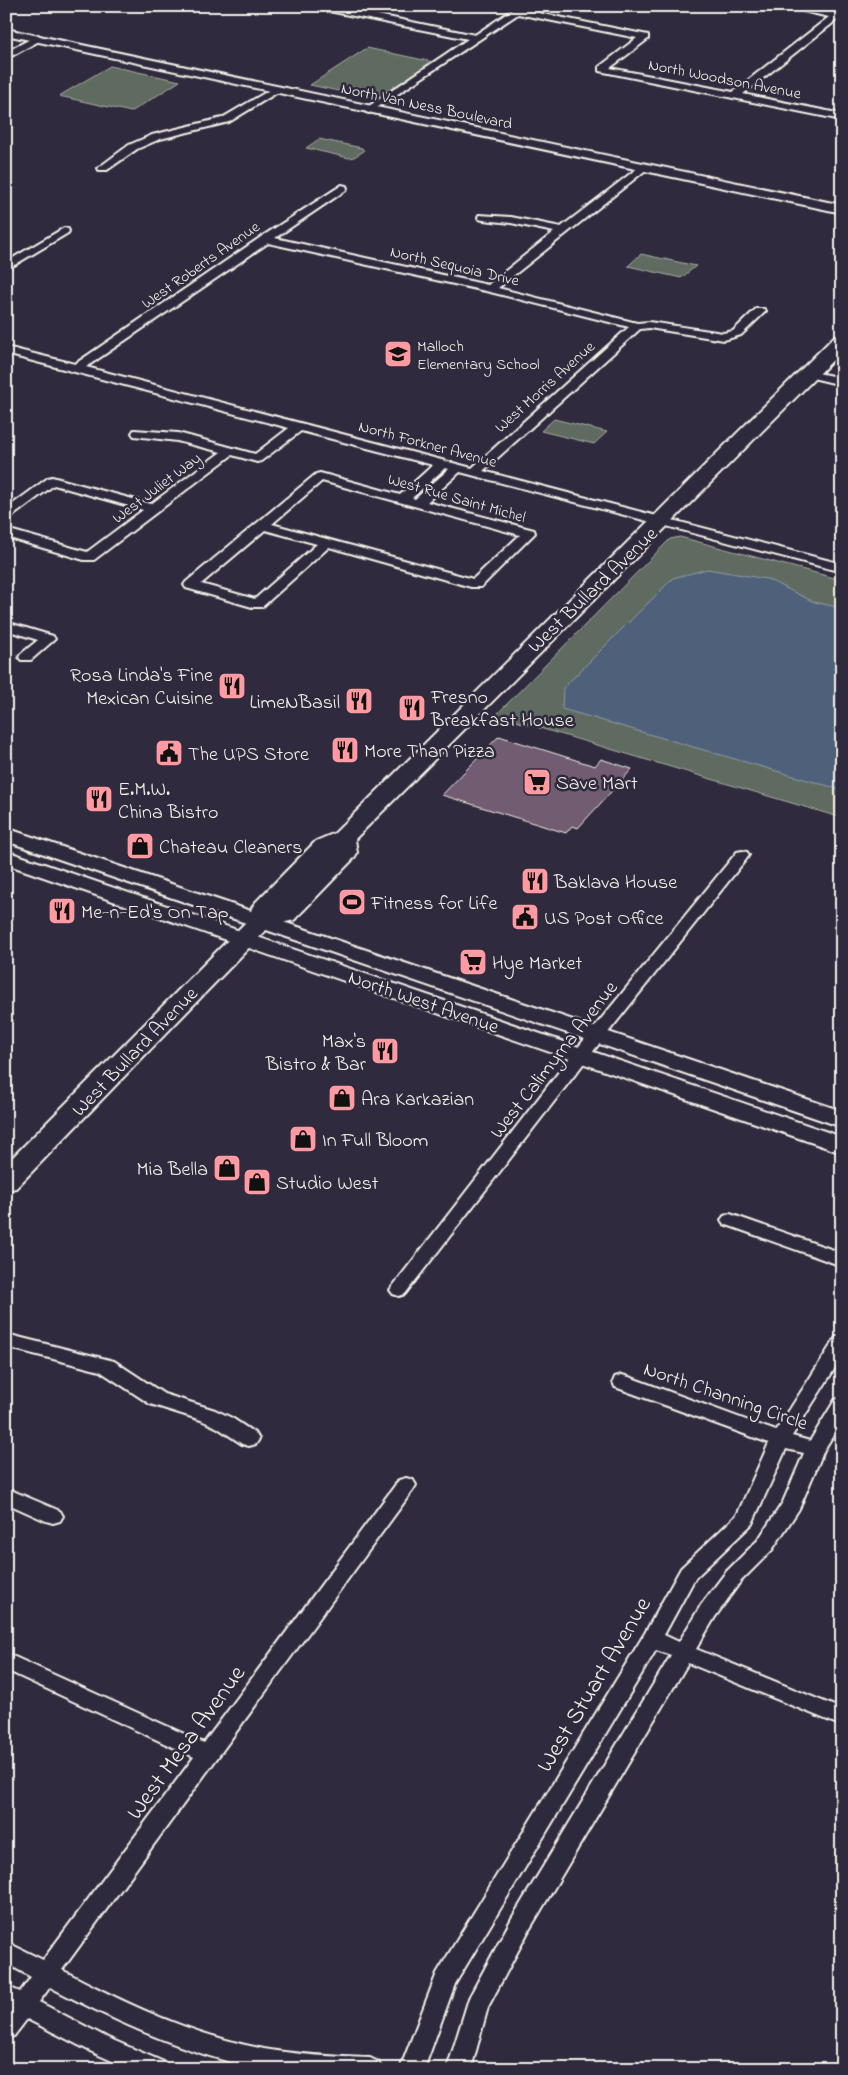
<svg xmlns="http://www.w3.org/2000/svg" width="848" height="2075" font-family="'Indie Flower',sans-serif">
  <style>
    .green { fill: #5f6b60; stroke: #aaaea4 }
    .water { fill: #4f617a; stroke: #919ba6 }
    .building { fill: #715b71; stroke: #f4f1e8 }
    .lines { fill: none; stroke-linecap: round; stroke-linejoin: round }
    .minor-casing { stroke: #f4f1e8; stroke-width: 4 }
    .tertiary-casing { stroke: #f4f1e8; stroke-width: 4 }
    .secondary-casing { stroke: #f4f1e8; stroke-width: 4 }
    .primary-casing { stroke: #f4f1e8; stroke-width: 4 }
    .minor { fill: #2f2a3d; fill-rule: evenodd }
    .tertiary { fill: #2f2a3d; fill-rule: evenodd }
    .secondary { fill: #2f2a3d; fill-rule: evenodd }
    .primary { fill: #2f2a3d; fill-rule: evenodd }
    .labels { text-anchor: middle; stroke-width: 5; stroke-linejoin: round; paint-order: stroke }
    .far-street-label { font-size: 16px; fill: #f4f1e8; stroke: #2f2a3d }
    .far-poi-label { font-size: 16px; fill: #f4f1e8; stroke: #2f2a3d; text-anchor: start }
    .street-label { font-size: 20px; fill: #f4f1e8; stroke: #2f2a3d }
    .poi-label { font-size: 20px; fill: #f4f1e8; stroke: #2f2a3d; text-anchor: start }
    .near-street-label { font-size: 24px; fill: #f4f1e8; stroke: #2f2a3d }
  </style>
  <rect width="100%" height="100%" fill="#2f2a3d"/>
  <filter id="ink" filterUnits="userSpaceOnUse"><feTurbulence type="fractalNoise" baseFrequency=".02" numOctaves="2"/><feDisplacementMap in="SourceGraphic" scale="10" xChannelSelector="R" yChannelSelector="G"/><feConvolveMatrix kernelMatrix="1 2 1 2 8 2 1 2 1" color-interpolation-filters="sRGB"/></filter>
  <g filter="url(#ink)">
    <!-- green -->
    <g class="green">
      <path d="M 367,48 L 433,62 L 377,99 L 310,85 Z"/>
      <path d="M 110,66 L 180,81 L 131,112 L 59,96 Z"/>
      <path d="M 319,139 L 362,148 L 364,151 L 354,157 L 349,158 L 306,148 Z"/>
      <path d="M 641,254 L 696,266 L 681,278 L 628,266 Z"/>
      <path d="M 554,419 L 607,432 L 594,444 L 541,431 Z"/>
      <path d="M 680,537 L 842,580 L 842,818 L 496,715 L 670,539 Z"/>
    </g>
    <!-- water -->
    <path class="water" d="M 707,569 L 767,579 L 814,602 L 842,608 L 842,790 L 562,709 L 563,688 L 673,578 Z"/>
    <!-- building -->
    <path class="building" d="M 499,736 L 595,766 L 601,759 L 632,769 L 578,828 L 572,826 L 566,833 L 442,795 Z"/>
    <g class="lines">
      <defs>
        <g id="minor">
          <path d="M 315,6 L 334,6 L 475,35 L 518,6 L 528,6 L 524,10 L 648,35 L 648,39 L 610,68 L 733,92 L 829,17 L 781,6 L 800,6 L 842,14 L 842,20 L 838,19 L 743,94 L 842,114 L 842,120 L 599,71 L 599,67 L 637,38 L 518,14 L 369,113 L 366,112 L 366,108 L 468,39 L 319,9 Z"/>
          <path d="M 38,35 L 43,38 L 41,40 L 6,59 L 6,52 Z"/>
          <path d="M 275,87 L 278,88 L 278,92 L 229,122 L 160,139 L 137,149 L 107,170 L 99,170 L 98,168 L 129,145 L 152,135 L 222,118 Z"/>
          <path d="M 643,164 L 648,167 L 647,169 L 498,288 L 637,323 L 649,322 L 723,333 L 733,331 L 756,309 L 764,309 L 766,311 L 741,335 L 724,340 L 649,328 L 640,329 L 483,471 L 842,564 L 842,572 L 460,472 L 427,502 L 534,530 L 535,533 L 481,587 L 471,587 L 329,547 L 262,607 L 252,607 L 186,588 L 184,585 L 186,582 L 316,474 L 320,473 L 400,495 L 433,465 L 301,431 L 261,461 L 257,462 L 232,455 L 94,560 L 84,560 L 6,537 L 6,529 L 87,552 L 143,510 L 54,485 L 10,518 L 6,519 L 6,509 L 48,478 L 52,477 L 151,504 L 221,452 L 177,441 L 134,436 L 132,433 L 134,430 L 178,433 L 255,454 L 289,428 L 6,354 L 6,347 L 75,364 L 261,237 L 342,185 L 346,186 L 347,188 L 346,190 L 275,238 L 488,285 L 554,232 L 511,223 L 483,220 L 479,219 L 478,217 L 479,215 L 511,217 L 561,227 ZM 268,243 L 490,292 L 629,327 L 472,468 L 86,367 ZM 445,468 L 449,469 L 415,499 L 412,498 ZM 322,481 L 520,535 L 473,579 L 272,524 ZM 265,530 L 317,544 L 255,599 L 201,584 Z"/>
          <path d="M 64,228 L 68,229 L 69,231 L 68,233 L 6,270 L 6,262 Z"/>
          <path d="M 808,371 L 842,378 L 842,385 L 804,376 L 802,374 Z"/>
          <path d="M 6,622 L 53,636 L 55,639 L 31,660 L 21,660 L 19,657 L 21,654 L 38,640 L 6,630 Z"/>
          <path d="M 742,851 L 747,852 L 749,855 L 747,858 L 587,1059 L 405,1294 L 399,1296 L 393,1294 L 390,1290 L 393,1286 L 575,1051 L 737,852 Z"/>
          <path d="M 730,1214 L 842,1253 L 842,1266 L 724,1224 L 721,1220 L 724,1216 Z"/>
          <path d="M 6,1334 L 114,1361 L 164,1394 L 215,1410 L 232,1418 L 256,1434 L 259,1439 L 256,1444 L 249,1446 L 242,1444 L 218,1428 L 201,1420 L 150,1404 L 100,1371 L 6,1347 Z"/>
          <path d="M 842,1336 L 842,1357 L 792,1436 L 810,1441 L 835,1400 L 842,1398 L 842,1421 L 824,1450 L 799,1509 L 772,1550 L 740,1582 L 715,1617 L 696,1649 L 842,1709 L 842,1726 L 688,1663 L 528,1932 L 488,2007 L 471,2069 L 447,2069 L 469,1998 L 512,1918 L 671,1655 L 656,1650 L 455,1984 L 424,2069 L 400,2069 L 437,1973 L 645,1633 L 681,1568 L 737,1515 L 769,1443 L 615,1387 L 613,1382 L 615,1377 L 622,1375 L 629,1377 L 776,1431 L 836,1337 ZM 786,1449 L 804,1453 L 783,1502 L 758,1540 L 726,1572 L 701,1605 L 679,1642 L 664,1635 L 695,1578 L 752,1524 Z"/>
          <path d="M 406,1478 L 413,1480 L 416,1485 L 413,1490 L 62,1970 C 126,2004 192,2035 264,2049 C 299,2055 335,2057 370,2058 L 378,2062 L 382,2069 L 260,2069 C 186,2054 117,2022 50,1987 L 39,2002 L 108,2038 L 164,2062 L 168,2069 L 130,2069 L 92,2052 L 27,2019 L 14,2036 L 6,2039 L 6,1986 L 20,1992 L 31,1977 L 6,1963 L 6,1942 L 43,1960 L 194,1757 L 6,1670 L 6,1653 L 204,1743 L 399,1480 Z"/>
          <path d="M 6,1488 L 60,1511 L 63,1516 L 60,1521 L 53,1523 L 46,1521 L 6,1503 Z"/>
        </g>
        <path id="tertiary" d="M 6,29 L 842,205 L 842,213 L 6,35 Z"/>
        <g id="secondary">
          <path d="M 6,828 L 842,1111 L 842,1127 L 6,841 Z"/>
          <path d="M 6,851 L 842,1137 L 842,1153 L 6,864 Z"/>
        </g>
        <path id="primary" d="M 842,335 L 842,351 L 355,839 L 357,853 L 354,858 L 294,920 L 270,926 L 16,1188 L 6,1190 L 6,1164 L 249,919 L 252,908 L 255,903 L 316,841 L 335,833 L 835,336 Z"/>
      </defs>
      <!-- minor casing -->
      <use href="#minor" class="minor-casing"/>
      <!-- tertiary casing -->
      <use href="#tertiary" class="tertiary-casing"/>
      <!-- secondary casing -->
      <use href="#secondary" class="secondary-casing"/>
      <!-- primary casing -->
      <use href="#primary" class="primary-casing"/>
      <!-- minor -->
      <use href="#minor" class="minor"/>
      <!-- tertiary -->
      <use href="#tertiary" class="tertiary"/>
      <!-- secondary -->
      <use href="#secondary" class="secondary"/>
      <!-- primary -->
      <use href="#primary" class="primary"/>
    </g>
  </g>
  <!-- icons -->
  <defs>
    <symbol id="school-square" viewBox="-11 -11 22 22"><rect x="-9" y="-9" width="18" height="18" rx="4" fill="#ff9aa2" stroke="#2f2a3d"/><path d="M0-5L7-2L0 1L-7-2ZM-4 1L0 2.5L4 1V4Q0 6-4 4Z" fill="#111"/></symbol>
    <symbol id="restaurant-square" viewBox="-11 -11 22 22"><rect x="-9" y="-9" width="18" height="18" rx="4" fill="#ff9aa2" stroke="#2f2a3d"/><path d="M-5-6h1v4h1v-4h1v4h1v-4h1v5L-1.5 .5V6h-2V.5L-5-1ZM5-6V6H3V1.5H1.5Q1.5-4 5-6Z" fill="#111"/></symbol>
    <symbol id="civic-square" viewBox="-11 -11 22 22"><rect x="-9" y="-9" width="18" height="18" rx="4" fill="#ff9aa2" stroke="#2f2a3d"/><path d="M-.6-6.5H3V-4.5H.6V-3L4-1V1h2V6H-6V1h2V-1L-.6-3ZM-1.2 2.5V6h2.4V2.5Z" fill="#111"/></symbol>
    <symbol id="supermarket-square" viewBox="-11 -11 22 22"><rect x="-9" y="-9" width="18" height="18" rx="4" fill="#ff9aa2" stroke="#2f2a3d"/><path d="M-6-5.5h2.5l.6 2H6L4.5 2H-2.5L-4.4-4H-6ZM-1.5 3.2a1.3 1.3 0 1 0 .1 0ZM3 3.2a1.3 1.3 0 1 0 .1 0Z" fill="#111"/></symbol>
    <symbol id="shop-square" viewBox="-11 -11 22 22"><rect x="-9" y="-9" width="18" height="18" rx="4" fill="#ff9aa2" stroke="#2f2a3d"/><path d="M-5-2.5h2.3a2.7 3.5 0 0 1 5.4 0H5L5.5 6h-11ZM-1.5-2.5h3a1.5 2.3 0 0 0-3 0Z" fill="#111"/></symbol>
    <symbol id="stadium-square" viewBox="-11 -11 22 22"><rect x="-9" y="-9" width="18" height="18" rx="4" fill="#ff9aa2" stroke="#2f2a3d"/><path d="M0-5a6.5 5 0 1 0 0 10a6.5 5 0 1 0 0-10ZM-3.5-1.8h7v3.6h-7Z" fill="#111"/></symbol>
  </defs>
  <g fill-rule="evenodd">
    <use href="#school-square" x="382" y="338" width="32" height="32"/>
    <use href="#restaurant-square" x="216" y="670" width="32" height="32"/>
    <use href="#restaurant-square" x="343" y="685" width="32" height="32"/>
    <use href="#restaurant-square" x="396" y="692" width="32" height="32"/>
    <use href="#restaurant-square" x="329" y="734" width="32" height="32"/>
    <use href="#civic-square" x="153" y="737" width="32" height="32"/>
    <use href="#supermarket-square" x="521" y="766" width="32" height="32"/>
    <use href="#restaurant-square" x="83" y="783" width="32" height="32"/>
    <use href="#shop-square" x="124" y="830" width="32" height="32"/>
    <use href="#restaurant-square" x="519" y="865" width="32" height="32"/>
    <use href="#stadium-square" x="336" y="886" width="32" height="32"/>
    <use href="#restaurant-square" x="46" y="895" width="32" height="32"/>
    <use href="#civic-square" x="509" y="901" width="32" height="32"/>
    <use href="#supermarket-square" x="457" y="946" width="32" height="32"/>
    <use href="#restaurant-square" x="369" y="1035" width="32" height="32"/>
    <use href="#shop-square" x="326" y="1082" width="32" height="32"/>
    <use href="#shop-square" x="287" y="1123" width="32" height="32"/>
    <use href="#shop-square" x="211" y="1152" width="32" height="32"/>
    <use href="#shop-square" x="241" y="1166" width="32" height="32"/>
  </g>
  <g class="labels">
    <!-- far-street labels -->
    <g class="far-street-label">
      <text transform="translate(725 78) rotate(11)" y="6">North Woodson Avenue</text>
      <text transform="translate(427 105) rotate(12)" y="6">North Van Ness Boulevard</text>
      <text transform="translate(200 264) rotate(-35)" y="6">West Roberts Avenue</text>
      <text transform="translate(455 265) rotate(13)" y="6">North Sequoia Drive</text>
      <text transform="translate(544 386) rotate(-42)" y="6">West Morris Avenue</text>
      <text transform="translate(428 443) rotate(15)" y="6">North Forkner Avenue</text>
      <text transform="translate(156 487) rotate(-37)" y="6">West Juliet Way</text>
      <text transform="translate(457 497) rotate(16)" y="6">West Rue Saint Michel</text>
    </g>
    <!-- far-poi labels -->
    <g class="far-poi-label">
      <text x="417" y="351">Malloch<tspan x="417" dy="18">Elementary School</tspan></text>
    </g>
    <!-- street labels -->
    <g class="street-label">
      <text transform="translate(592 589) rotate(-44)" y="7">West Bullard Avenue</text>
      <text transform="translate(424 1001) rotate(19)" y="7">North West Avenue</text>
      <text transform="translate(134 1051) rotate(-46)" y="7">West Bullard Avenue</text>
      <text transform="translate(553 1059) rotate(-52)" y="7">West Calimyrna Avenue</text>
      <text transform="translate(726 1395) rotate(19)" y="7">North Channing Circle</text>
    </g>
    <!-- poi labels -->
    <g class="poi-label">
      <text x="213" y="681" text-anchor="end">Rosa Linda's Fine<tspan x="213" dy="23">Mexican Cuisine</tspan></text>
      <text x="431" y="703">Fresno<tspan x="431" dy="23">Breakfast House</tspan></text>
      <text x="340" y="708" text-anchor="end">LimeNBasil</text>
      <text x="364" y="757">More Than Pizza</text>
      <text x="188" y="760">The UPS Store</text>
      <text x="556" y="789">Save Mart</text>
      <text x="118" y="795">E.M.W.<tspan x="118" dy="23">China Bistro</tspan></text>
      <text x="159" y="853">Chateau Cleaners</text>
      <text x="554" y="888">Baklava House</text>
      <text x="371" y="909">Fitness for Life</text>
      <text x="81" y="918">Me-n-Ed's On Tap</text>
      <text x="544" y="924">US Post Office</text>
      <text x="492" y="969">Hye Market</text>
      <text x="366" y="1047" text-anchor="end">Max's<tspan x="366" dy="23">Bistro &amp; Bar</tspan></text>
      <text x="361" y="1105">Ara Karkazian</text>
      <text x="322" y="1146">In Full Bloom</text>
      <text x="208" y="1175" text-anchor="end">Mia Bella</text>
      <text x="276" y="1189">Studio West</text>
    </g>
    <!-- near-street labels -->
    <g class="near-street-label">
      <text transform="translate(593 1684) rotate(-59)" y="8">West Stuart Avenue</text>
      <text transform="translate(185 1742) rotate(-54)" y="8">West Mesa Avenue</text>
    </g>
  </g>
  <!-- margin -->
  <rect width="848" height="2075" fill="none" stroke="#2f2a3d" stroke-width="25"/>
  <rect x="12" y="12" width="823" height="2050" fill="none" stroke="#f4f1e8" stroke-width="2" filter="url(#ink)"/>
</svg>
